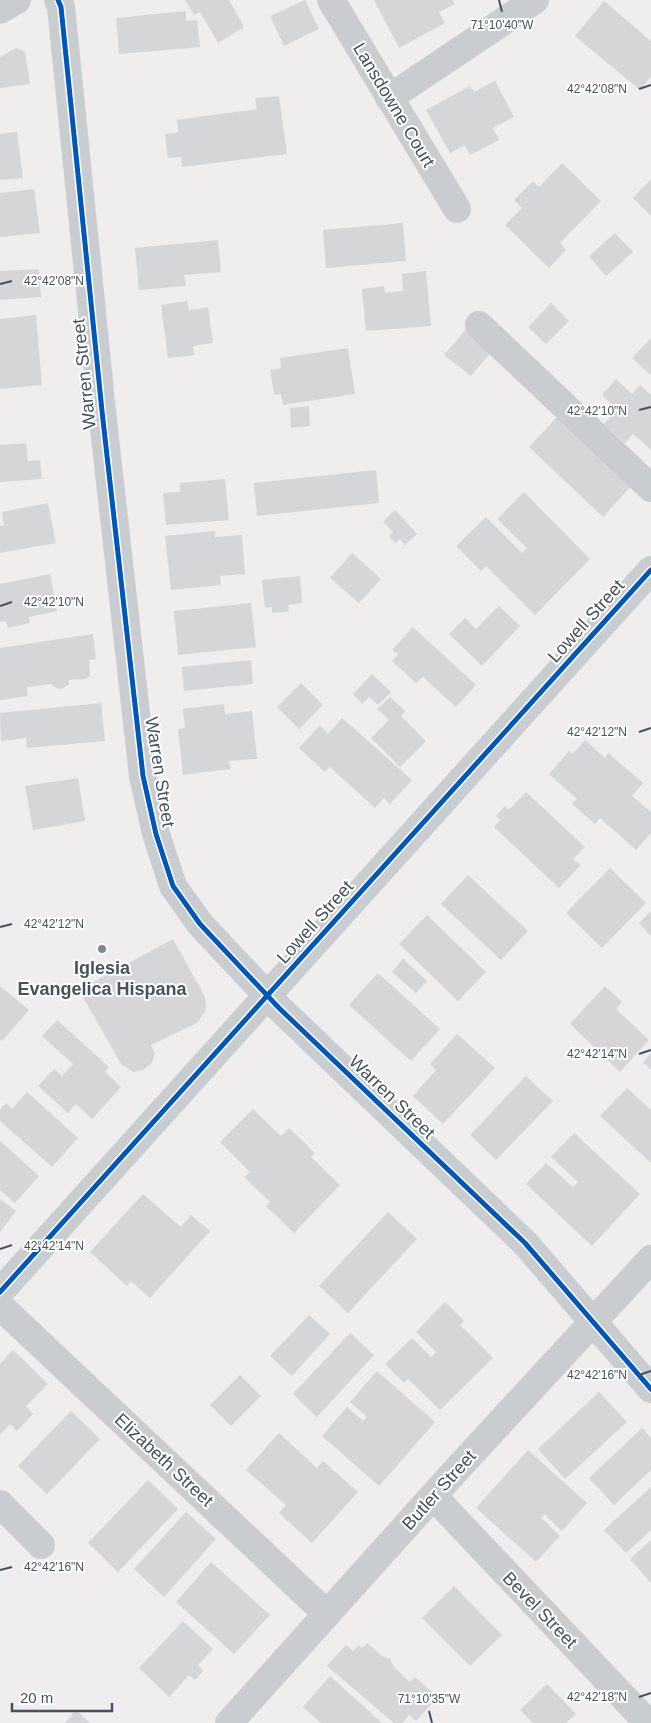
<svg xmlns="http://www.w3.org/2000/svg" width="651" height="1723" font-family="Helvetica,sans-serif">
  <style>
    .building { fill: #d6d6d8 }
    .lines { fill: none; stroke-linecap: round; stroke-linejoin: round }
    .minor { stroke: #cacdcf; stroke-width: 28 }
    .cycleway-casing { stroke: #fff; stroke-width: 8 }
    .cycleway { stroke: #0057b8; stroke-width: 5 }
    .ticks { fill: none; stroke: #44525c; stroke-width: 2 }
    .poi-dot { fill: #80888f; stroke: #fff; stroke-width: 2 }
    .labels { text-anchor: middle; stroke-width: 4; stroke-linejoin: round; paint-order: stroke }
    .street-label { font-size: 18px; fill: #44525c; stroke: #fff }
    .poi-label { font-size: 18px; font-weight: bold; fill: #44525c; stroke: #fff }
    .ticks-label { font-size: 12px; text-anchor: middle; fill: #44525c; stroke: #fff; stroke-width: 4; stroke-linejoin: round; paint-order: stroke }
  </style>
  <rect width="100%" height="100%" fill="#efedee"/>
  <!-- building -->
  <g class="building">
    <path d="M 185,0 L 229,0 L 244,27 L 218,43 L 200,12 L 194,15 Z"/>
    <path d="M 305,0 L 319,29 L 284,46 L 270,16 Z"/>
    <path d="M 374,0 L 452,0 L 455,4 L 439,12 L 445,23 L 399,48 Z"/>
    <path d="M 604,1 L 651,41 L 651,76 L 640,90 L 575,36 Z"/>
    <path d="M 186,11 L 186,21 L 197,20 L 200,47 L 119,54 L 116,18 Z"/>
    <path d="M 16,48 L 25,52 L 30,84 L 0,88 L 0,57 Z"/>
    <path d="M 495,81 L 514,117 L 493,128 L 499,140 L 470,155 L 465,145 L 450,153 L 426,110 L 470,86 L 474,92 Z"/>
    <path d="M 279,96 L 287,154 L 182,167 L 181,157 L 168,158 L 165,134 L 178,132 L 177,120 L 257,109 L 255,98 Z"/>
    <path d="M 17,132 L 23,178 L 0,180 L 0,134 Z"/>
    <path d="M 562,163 L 601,201 L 560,243 L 566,250 L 549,268 L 505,225 L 522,208 L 514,200 L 533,181 L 539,187 Z"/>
    <path d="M 651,179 L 651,216 L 633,198 Z"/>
    <path d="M 34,189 L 40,233 L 0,237 L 0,193 Z"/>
    <path d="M 403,223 L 406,261 L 326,268 L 323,230 Z"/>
    <path d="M 615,233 L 633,252 L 606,276 L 589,256 Z"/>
    <path d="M 218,240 L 221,272 L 184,275 L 186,286 L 139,290 L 135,248 Z"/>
    <path d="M 39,269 L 41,297 L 0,300 L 0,271 Z"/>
    <path d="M 426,271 L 431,326 L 366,331 L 362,289 L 384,286 L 385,293 L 403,291 L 402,274 Z"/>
    <path d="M 187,301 L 189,310 L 208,307 L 213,343 L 193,346 L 194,355 L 168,358 L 161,305 Z"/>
    <path d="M 551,303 L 569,321 L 546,344 L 528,327 Z"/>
    <path d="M 36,315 L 42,385 L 0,389 L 0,319 Z"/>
    <path d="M 467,328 L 493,350 L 471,376 L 444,355 Z"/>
    <path d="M 651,338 L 651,375 L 632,358 Z"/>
    <path d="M 348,348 L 355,394 L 283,405 L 281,394 L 274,395 L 270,370 L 281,368 L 280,358 Z"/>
    <path d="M 616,379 L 632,394 L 640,385 L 651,395 L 651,450 L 633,434 L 625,443 L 604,424 L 617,409 L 602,395 Z"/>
    <path d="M 309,406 L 310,426 L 291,428 L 290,408 Z"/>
    <path d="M 561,413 L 635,482 L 603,517 L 529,447 Z"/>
    <path d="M 26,443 L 28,461 L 40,460 L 42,479 L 0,482 L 0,445 Z"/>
    <path d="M 376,470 L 379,503 L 257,516 L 254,483 Z"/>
    <path d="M 225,479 L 229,520 L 166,525 L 163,493 L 180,492 L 180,483 Z"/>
    <path d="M 524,492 L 590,559 L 535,615 L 486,566 L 481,571 L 456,546 L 486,517 L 522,553 L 527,548 L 497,519 Z"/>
    <path d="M 48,503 L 56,543 L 0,553 L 0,526 L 4,525 L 2,512 Z"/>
    <path d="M 395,510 L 417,534 L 405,545 L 400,539 L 395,543 L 389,536 L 393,532 L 383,522 Z"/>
    <path d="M 215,531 L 215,537 L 242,535 L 245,574 L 220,576 L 221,585 L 171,590 L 165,536 Z"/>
    <path d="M 352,553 L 381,579 L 359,603 L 330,578 Z"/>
    <path d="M 50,574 L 57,611 L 29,617 L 30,623 L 8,628 L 6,621 L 0,622 L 0,584 Z"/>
    <path d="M 300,576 L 302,603 L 288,605 L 289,611 L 272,613 L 272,607 L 265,608 L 262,580 Z"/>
    <path d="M 251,603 L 256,647 L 178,655 L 174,611 Z"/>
    <path d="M 499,606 L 520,626 L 482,666 L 449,634 L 465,618 L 476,629 Z"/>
    <path d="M 413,627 L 476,685 L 456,707 L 423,677 L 416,683 L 392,661 L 398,654 L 392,650 Z"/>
    <path d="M 93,634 L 96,659 L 89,660 L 90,676 L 85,679 L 69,680 L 69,684 L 62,689 L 56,688 L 50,684 L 27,687 L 28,696 L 0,700 L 0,648 Z"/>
    <path d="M 251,660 L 253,684 L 184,691 L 182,667 Z"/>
    <path d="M 372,674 L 391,692 L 378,705 L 369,697 L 362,704 L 353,694 Z"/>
    <path d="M 301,683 L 323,705 L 299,729 L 277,707 Z"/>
    <path d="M 390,697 L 405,711 L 401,716 L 426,741 L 400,767 L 371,738 L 389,720 L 377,709 Z"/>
    <path d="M 101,703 L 105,741 L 27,748 L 26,738 L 1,741 L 0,713 Z"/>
    <path d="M 224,704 L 225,714 L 252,711 L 257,759 L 229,761 L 231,769 L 183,775 L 178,729 L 185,728 L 183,709 Z"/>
    <path d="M 342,718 L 412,780 L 390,804 L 384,798 L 375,808 L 330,767 L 325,772 L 299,748 L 320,725 L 328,734 Z"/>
    <path d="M 585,740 L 605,758 L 608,753 L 643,783 L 632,796 L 651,812 L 651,833 L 636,850 L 600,818 L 595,824 L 572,804 L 577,799 L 549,774 L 569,751 L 573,754 Z"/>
    <path d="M 78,778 L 85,821 L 33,830 L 25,786 Z"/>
    <path d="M 526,792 L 585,847 L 573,859 L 581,865 L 559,888 L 494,827 L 500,820 L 496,816 L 505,806 L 509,810 Z"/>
    <path d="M 610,868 L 646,903 L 602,948 L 566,913 Z"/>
    <path d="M 468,875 L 528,931 L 501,960 L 441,904 Z"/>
    <path d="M 651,911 L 651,936 L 639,923 Z"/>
    <path d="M 427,915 L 486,972 L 458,1001 L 399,944 Z"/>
    <path d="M 173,939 L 205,997 L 206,1010 L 197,1023 L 151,1045 L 155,1054 L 152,1063 L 143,1070 L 133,1072 L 121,1064 L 79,990 Z"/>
    <path d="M 403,959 L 427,981 L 416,993 L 392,972 Z"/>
    <path d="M 378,973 L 440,1029 L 411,1061 L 349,1005 Z"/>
    <path d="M 0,986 L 29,1010 L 2,1041 L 0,1039 Z"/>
    <path d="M 605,986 L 622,1002 L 616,1009 L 649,1040 L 620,1072 L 570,1024 Z"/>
    <path d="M 57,1020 L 109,1067 L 105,1072 L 121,1087 L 92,1119 L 76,1104 L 68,1113 L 38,1086 L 54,1069 L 62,1076 L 73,1064 L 42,1036 Z"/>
    <path d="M 457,1034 L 495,1068 L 443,1124 L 413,1096 L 436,1070 L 430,1064 Z"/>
    <path d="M 651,1053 L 651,1070 L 643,1062 Z"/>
    <path d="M 526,1076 L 553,1101 L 496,1160 L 470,1135 Z"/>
    <path d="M 627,1088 L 651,1110 L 651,1163 L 600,1116 Z"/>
    <path d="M 27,1092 L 78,1138 L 52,1167 L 0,1121 L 0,1110 L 6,1103 L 12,1109 Z"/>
    <path d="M 253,1109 L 281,1136 L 289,1128 L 315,1153 L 311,1157 L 340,1185 L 294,1233 L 266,1206 L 270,1202 L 244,1177 L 250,1172 L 220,1142 Z"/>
    <path d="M 574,1133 L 640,1194 L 592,1246 L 526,1184 L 546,1163 L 573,1187 L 578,1182 L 551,1157 Z"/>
    <path d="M 0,1141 L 39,1176 L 15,1203 L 0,1190 Z"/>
    <path d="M 143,1194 L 181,1227 L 191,1215 L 210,1231 L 150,1298 L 131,1281 L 127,1286 L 90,1252 Z"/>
    <path d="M 0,1199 L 16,1211 L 0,1232 Z"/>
    <path d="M 388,1212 L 417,1239 L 348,1313 L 319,1286 Z"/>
    <path d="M 445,1302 L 464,1321 L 460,1325 L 493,1358 L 440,1410 L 408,1379 L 404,1383 L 385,1364 L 412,1338 L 431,1357 L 436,1352 L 416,1332 Z"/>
    <path d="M 309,1315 L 330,1334 L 292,1376 L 270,1356 Z"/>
    <path d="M 350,1333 L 374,1355 L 317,1417 L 293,1394 Z"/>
    <path d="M 13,1350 L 48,1384 L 26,1406 L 33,1414 L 17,1431 L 10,1424 L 0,1435 L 0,1364 Z"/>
    <path d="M 377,1371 L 435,1422 L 379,1486 L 322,1436 L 347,1407 L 363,1421 L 367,1417 L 350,1402 Z"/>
    <path d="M 240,1375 L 261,1396 L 231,1426 L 210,1405 Z"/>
    <path d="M 599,1392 L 627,1422 L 565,1479 L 538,1449 Z"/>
    <path d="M 71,1411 L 100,1439 L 47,1494 L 18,1466 Z"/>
    <path d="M 642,1428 L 651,1438 L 651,1470 L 614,1505 L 589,1478 Z"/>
    <path d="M 279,1433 L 317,1468 L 323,1461 L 358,1492 L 312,1543 L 279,1513 L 286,1505 L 246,1470 Z"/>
    <path d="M 528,1450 L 587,1503 L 562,1531 L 544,1514 L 541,1518 L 560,1536 L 536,1562 L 476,1508 Z"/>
    <path d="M 148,1480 L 178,1509 L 118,1572 L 88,1543 Z"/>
    <path d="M 651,1487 L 651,1530 L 626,1553 L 604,1530 Z"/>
    <path d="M 186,1512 L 216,1539 L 164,1597 L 134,1569 Z"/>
    <path d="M 651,1540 L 651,1583 L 630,1559 Z"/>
    <path d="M 211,1562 L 270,1615 L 234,1654 L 176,1602 Z"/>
    <path d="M 454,1586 L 502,1635 L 470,1666 L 422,1618 Z"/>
    <path d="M 183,1621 L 213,1649 L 198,1665 L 203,1671 L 195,1680 L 189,1675 L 169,1697 L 139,1668 Z"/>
    <path d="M 367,1643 L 382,1656 L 390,1659 L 394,1667 L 410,1682 L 415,1677 L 438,1697 L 416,1721 L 409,1715 L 402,1723 L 394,1723 L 327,1666 L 346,1645 L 353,1651 L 359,1645 L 362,1648 Z"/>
    <path d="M 330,1676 L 382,1723 L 321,1723 L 303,1707 Z"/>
    <path d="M 547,1684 L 576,1714 L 566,1723 L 533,1723 L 520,1710 Z"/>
    <path d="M 76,1710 L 90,1723 L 65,1723 Z"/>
  </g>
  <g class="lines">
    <!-- minor -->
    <g class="minor">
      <path d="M 58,0 L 61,7 L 102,411 L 143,776 L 156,834 L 173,886 L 200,924 L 279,1008 L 525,1243 L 651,1389"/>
      <path d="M 331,0 L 457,209"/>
      <path d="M 0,10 L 17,0"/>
      <path d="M 389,98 L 535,0"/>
      <path d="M 479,325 L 651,488"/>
      <path d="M 0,1292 L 651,570"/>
      <path d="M 0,1306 L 327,1614"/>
      <path d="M 433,1496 L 648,1723"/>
      <path d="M 0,1504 L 41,1545"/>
      <path d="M 229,1723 L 459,1467 L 651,1259"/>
    </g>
    <defs>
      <g id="cycleway">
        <path d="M 58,0 L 61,7 L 102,411 L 143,776 L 156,834 L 173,886 L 200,924 L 279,1008 L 525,1243 L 651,1389"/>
        <path d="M 0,1292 L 651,570"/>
      </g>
    </defs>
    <!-- cycleway casing -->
    <use href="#cycleway" class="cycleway-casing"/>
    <!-- cycleway -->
    <use href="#cycleway" class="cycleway"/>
  </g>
  <!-- ticks -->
  <path class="ticks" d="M 499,0 L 502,12M 639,89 L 651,85M 0,284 L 12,281M 639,410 L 651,407M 0,606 L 12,602M 639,732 L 651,728M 0,927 L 12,924M 639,1054 L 651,1050M 0,1249 L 12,1245M 639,1375 L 651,1371M 0,1570 L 12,1567M 639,1697 L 651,1693M 429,1711 L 432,1723"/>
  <!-- markers -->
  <circle class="poi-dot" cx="102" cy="949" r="5"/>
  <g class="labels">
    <!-- street labels -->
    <g class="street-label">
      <text transform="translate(394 105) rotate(59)" y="6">Lansdowne Court</text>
      <text transform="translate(84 374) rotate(-96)" y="6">Warren Street</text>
      <text transform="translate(586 621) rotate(-48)" y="6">Lowell Street</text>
      <text transform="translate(160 772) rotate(81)" y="6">Warren Street</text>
      <text transform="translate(315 922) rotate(-48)" y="6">Lowell Street</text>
      <text transform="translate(392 1097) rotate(44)" y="6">Warren Street</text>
      <text transform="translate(164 1460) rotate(43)" y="6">Elizabeth Street</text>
      <text transform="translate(439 1490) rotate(-48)" y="6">Butler Street</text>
      <text transform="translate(540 1610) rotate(46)" y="6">Bevel Street</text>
    </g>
    <!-- poi labels -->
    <g class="poi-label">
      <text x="102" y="974">Iglesia<tspan x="102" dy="21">Evangelica Hispana</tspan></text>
    </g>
  </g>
  <g class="ticks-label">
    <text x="502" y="29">71°10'40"W</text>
    <text x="597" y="93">42°42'08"N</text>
    <text x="54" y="285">42°42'08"N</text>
    <text x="597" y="415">42°42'10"N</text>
    <text x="54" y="606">42°42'10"N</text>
    <text x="597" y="736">42°42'12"N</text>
    <text x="54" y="928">42°42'12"N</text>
    <text x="597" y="1058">42°42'14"N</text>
    <text x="54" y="1250">42°42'14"N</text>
    <text x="597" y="1379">42°42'16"N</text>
    <text x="54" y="1571">42°42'16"N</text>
    <text x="597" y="1701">42°42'18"N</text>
    <text x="429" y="1703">71°10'35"W</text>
  </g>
  <!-- scale -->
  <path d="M12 1703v8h100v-8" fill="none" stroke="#44525c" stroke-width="2.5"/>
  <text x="20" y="1703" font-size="15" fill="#44525c" stroke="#ffffff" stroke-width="4" paint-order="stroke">20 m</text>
</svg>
